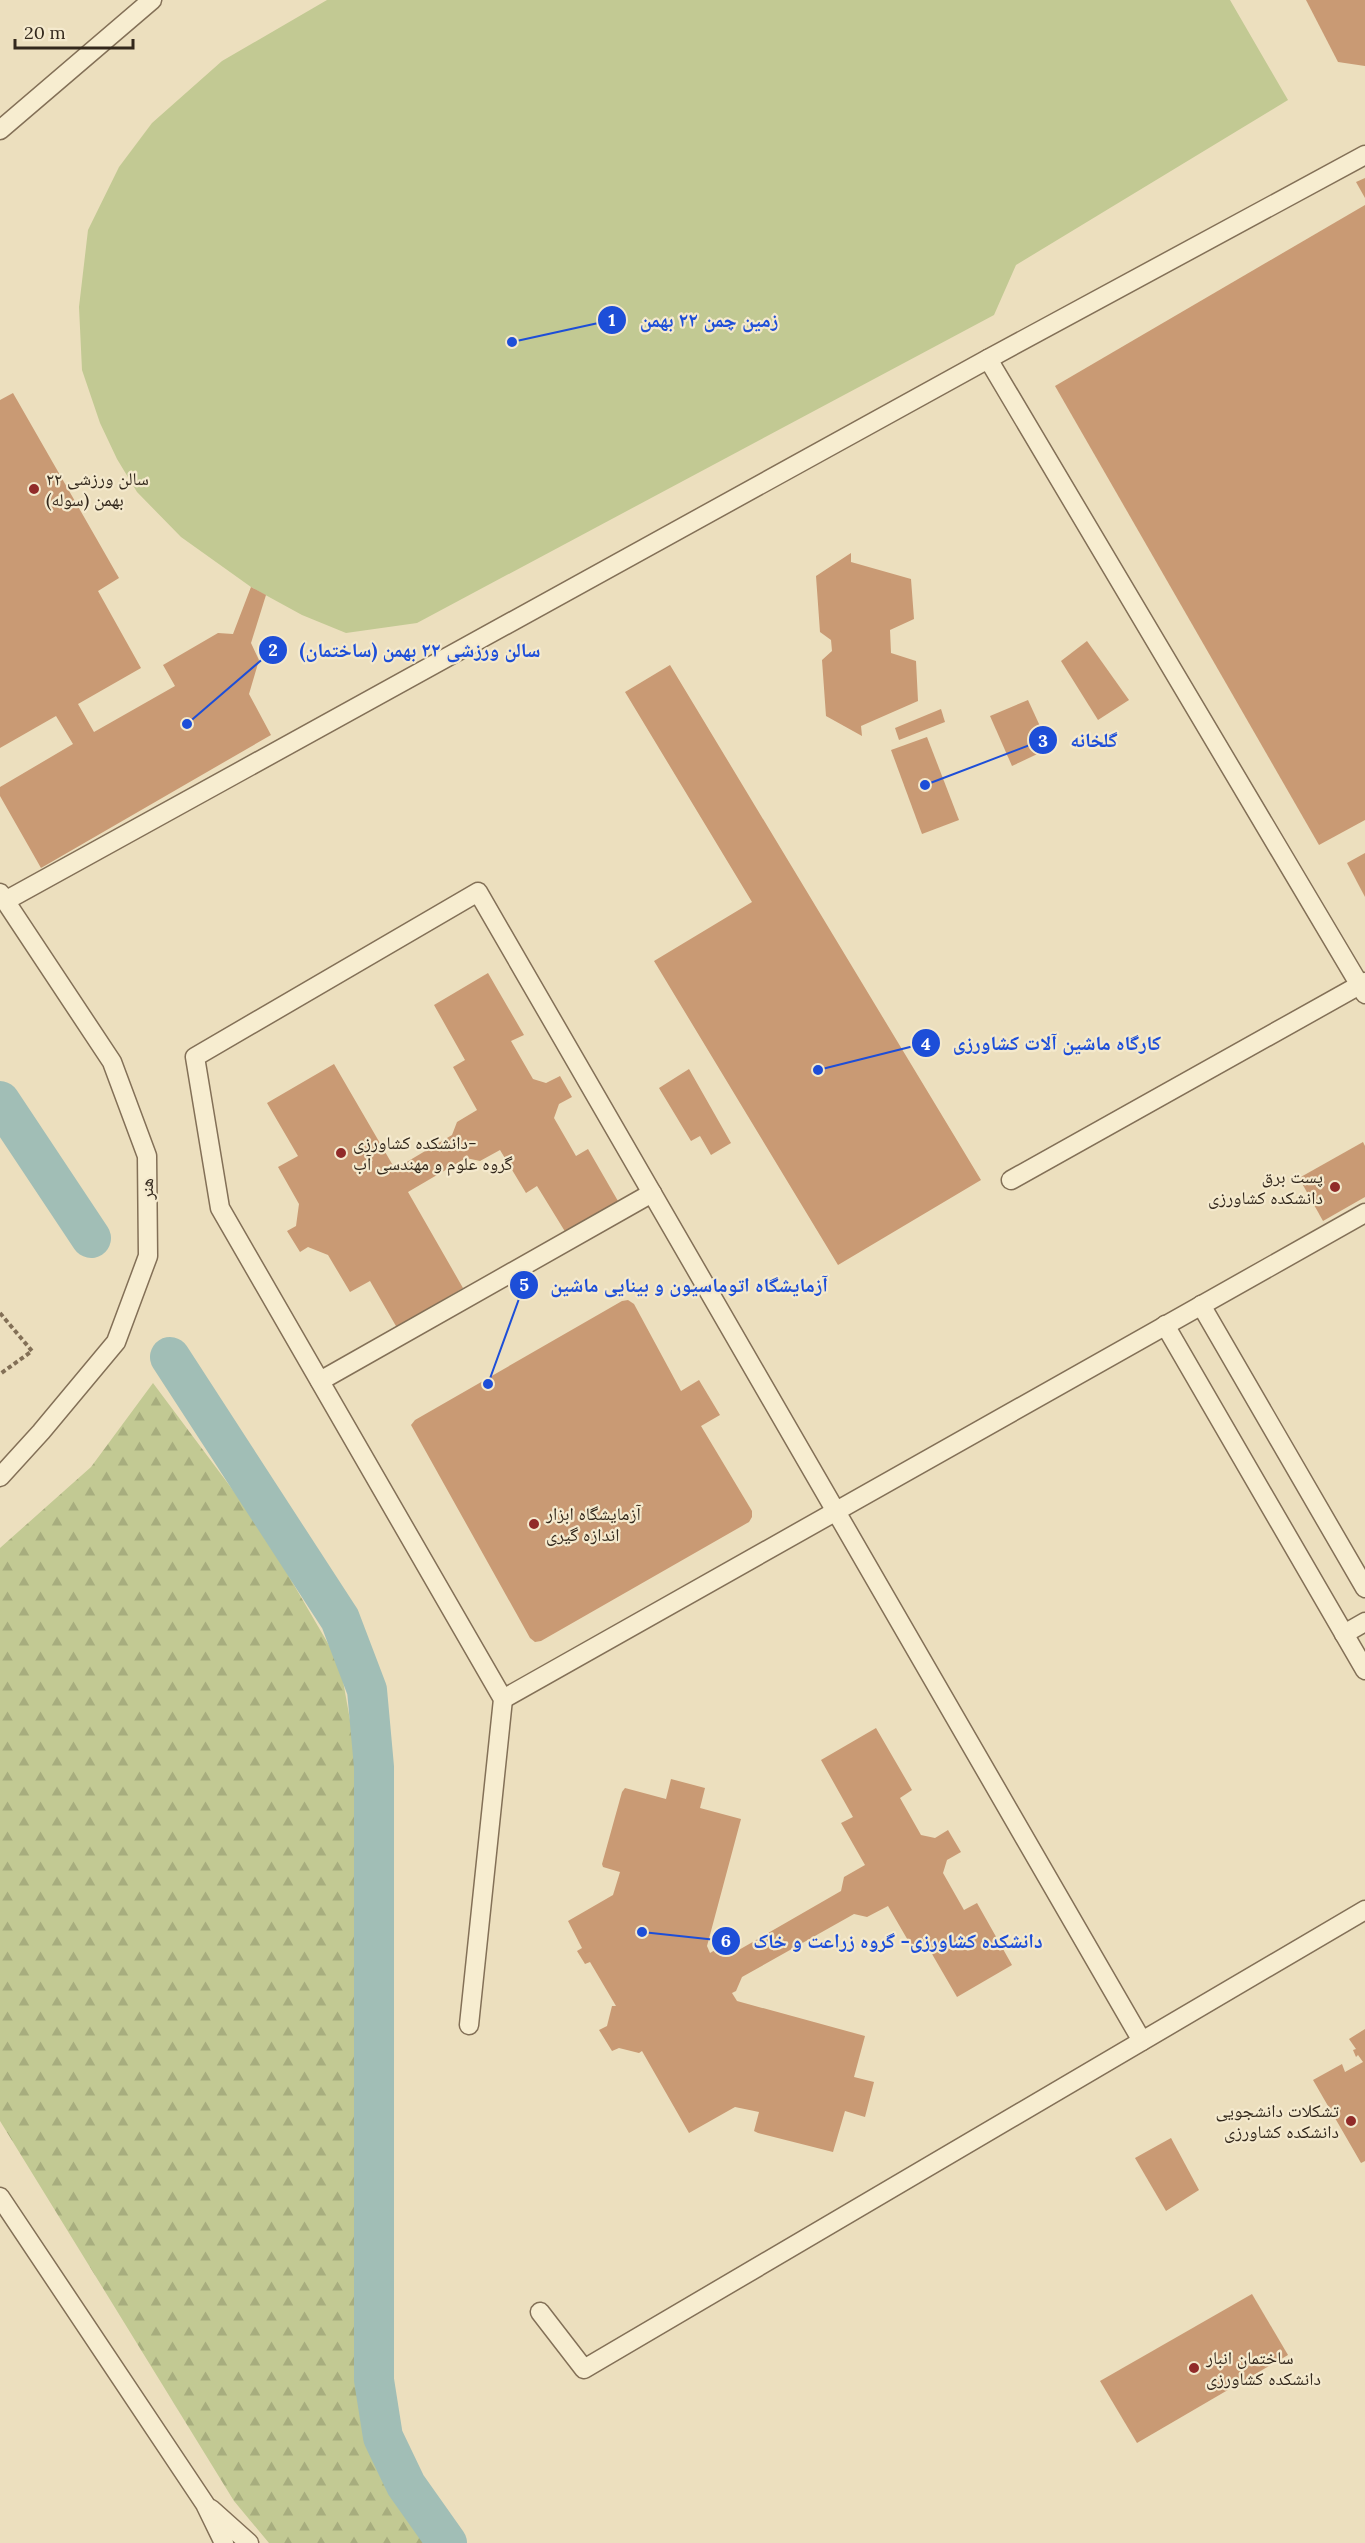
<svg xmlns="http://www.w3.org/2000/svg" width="1365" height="2543" font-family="Lora,'Noto Naskh Arabic',serif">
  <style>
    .green { fill: #c2c993 }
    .forest { fill: url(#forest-firs) }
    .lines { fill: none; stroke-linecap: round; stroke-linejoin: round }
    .canal { stroke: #a1beb6; stroke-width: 40 }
    .building { fill: #c99a74 }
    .service-casing { stroke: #837057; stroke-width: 21 }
    .path { stroke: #837057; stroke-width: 4; stroke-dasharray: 4.5 3; stroke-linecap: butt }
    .service { stroke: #f7edd0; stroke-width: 18 }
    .poi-dot { fill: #912b29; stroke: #f4e9cd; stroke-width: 2 }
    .labels { text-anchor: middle; stroke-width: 4.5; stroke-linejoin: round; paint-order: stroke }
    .poi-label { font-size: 18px; fill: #33281c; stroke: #f4e9cd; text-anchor: start }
    .street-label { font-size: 18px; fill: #33281c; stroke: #f4e9cd }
    .leader { fill: none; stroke: #1d4ed8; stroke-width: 2 }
    .callout-dot { fill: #1d4ed8; stroke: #f4e9cd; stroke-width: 2 }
    .mark-label { font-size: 18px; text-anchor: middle; font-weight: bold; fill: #fff }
    .callout-label { font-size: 20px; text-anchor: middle; font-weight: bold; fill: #1d4ed8; stroke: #f4e9cd; stroke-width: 4.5; stroke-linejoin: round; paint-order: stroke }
  </style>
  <defs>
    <pattern id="forest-firs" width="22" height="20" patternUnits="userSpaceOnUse" patternTransform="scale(1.5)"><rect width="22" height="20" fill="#c2c993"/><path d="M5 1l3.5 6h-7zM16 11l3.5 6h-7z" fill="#a7ad7e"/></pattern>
  </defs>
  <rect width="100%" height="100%" fill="#ecdfbe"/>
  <!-- green -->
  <path class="green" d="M 327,0 L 1230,0 L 1288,100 L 1016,265 L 994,315 L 417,623 L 346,633 L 302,615 L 251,587 L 181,537 L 137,492 L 117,459 L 100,423 L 82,370 L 79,307 L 88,230 L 119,167 L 152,123 L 222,61 Z"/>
  <!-- forest -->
  <path class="forest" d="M 153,1383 L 259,1525 L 340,1664 L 360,1776 L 355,2025 L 361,2359 L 376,2466 L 428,2543 L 269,2543 L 234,2501 L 0,2121 L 0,1548 L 91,1467 Z"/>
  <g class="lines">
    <!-- canal -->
    <g class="canal">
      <path d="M 0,1101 L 91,1238"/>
      <path d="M 170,1357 L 340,1619 L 367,1690 L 374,1767 L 374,2380 L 383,2437 L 406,2485 L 447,2543"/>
    </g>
  </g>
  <!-- building -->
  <g class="building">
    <path d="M 1306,0 L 1365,0 L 1365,66 L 1338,62 Z"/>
    <path d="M 1365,178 L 1365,198 L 1356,182 Z"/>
    <path d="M 1365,205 L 1365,820 L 1319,845 L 1055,386 Z"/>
    <path d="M 13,393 L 119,578 L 98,591 L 141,668 L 78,704 L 94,732 L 175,686 L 163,665 L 218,633 L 233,634 L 251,587 L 266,595 L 251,643 L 259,660 L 249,694 L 271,735 L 41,868 L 0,796 L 0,787 L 73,744 L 56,716 L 0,748 L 0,400 Z"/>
    <path d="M 851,553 L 851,562 L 911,579 L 914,619 L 890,630 L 891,653 L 916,661 L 918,701 L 861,726 L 862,736 L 826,716 L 822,660 L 832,651 L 831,640 L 820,632 L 816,576 Z"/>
    <path d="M 1087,641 L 1129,700 L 1098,720 L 1061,661 Z"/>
    <path d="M 670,665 L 981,1180 L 838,1265 L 654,961 L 752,902 L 625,692 Z"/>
    <path d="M 1028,700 L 1050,748 L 1012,766 L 990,716 Z"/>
    <path d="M 941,709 L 945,722 L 899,740 L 895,728 Z"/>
    <path d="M 927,737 L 959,820 L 922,834 L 891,750 Z"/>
    <path d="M 1365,853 L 1365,897 L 1347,863 Z"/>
    <path d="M 488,973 L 524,1035 L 511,1041 L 533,1079 L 546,1083 L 560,1076 L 572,1097 L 559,1104 L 554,1118 L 576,1156 L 588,1149 L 622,1208 L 569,1238 L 537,1186 L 526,1193 L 500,1150 L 480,1161 L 466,1158 L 408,1192 L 463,1288 L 419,1314 L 423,1320 L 400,1333 L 370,1281 L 350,1292 L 328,1255 L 308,1247 L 300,1252 L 287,1231 L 296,1226 L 299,1204 L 278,1167 L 298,1156 L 267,1103 L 334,1064 L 395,1169 L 452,1135 L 457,1122 L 477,1110 L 453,1067 L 465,1060 L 434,1005 Z"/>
    <path d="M 689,1069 L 731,1143 L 711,1155 L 700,1136 L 691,1141 L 659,1088 Z"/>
    <path d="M 1363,1142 L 1365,1146 L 1365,1197 L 1323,1221 L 1299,1178 Z"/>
    <path d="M 628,1300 L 634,1304 L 681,1391 L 699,1380 L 720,1415 L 701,1426 L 752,1511 L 752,1517 L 749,1522 L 541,1641 L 535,1642 L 530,1638 L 411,1425 L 415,1420 L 622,1301 Z"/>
    <path d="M 876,1728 L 912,1790 L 900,1798 L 921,1835 L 935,1838 L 948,1830 L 961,1852 L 947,1860 L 943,1873 L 964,1910 L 977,1903 L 1012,1965 L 957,1997 L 925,1942 L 913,1949 L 888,1906 L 867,1917 L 854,1914 L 742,1977 L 736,1991 L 732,1993 L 737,2001 L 865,2036 L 854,2077 L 874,2082 L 865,2117 L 845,2111 L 833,2152 L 758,2133 L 754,2131 L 759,2112 L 735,2107 L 689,2133 L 642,2051 L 639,2053 L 619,2048 L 612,2051 L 599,2030 L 607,2026 L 612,2006 L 616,2006 L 590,1962 L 585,1964 L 577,1951 L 582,1948 L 568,1921 L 613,1895 L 620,1872 L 603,1867 L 602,1864 L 622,1792 L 625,1788 L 666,1799 L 671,1779 L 705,1788 L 700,1808 L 741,1819 L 707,1946 L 710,1953 L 715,1950 L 730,1955 L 841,1891 L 844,1877 L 865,1865 L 841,1823 L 853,1817 L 821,1760 Z"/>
    <path d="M 1365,2029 L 1365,2161 L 1361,2163 L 1313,2080 L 1342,2064 L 1345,2072 L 1363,2062 L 1358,2055 L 1356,2057 L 1353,2050 L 1356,2049 L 1349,2039 Z"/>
    <path d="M 1171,2138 L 1199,2190 L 1166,2211 L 1135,2158 Z"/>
    <path d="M 1252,2294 L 1288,2355 L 1137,2443 L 1100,2381 Z"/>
  </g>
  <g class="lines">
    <defs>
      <g id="service">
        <path d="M 0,130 L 152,0"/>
        <path d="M 988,359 L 1365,994"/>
        <path d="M 0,893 L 112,1062 L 147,1156 L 148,1256 L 116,1342 L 41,1432 L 0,1477"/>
        <path d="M 5,901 L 988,359 L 1365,155"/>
        <path d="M 1011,1180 L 1365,982"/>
        <path d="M 1201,1305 L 1365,1588"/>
        <path d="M 1165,1325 L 1365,1670"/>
        <path d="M 320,1381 L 652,1193"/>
        <path d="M 1344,1634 L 1365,1622"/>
        <path d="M 503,1699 L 1365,1213"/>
        <path d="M 469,2025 L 503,1699 L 220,1208 L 195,1057 L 478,892 L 1142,2041"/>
        <path d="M 0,2197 L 205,2504 L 224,2543"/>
        <path d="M 540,2312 L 584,2369 L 1365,1910"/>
        <path d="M 211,2509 L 249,2543"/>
      </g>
    </defs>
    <!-- service casing -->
    <use href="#service" class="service-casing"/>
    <!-- path -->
    <path class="path" d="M 0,1313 L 32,1351 L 0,1374"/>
    <!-- service -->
    <use href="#service" class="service"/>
  </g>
  <!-- markers -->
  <g class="poi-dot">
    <circle cx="34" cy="489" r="6"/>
    <circle cx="341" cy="1153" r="6"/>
    <circle cx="1335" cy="1187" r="6"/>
    <circle cx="534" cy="1524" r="6"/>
    <circle cx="1351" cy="2121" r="6"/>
    <circle cx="1194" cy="2368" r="6"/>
  </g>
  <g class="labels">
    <!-- poi labels -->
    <g class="poi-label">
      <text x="46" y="485">سالن ورزشی ۲۲<tspan x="46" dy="21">بهمن (سوله)</tspan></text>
      <text x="353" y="1149">دانشکده کشاورزی-<tspan x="353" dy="21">گروه علوم و مهندسی آب</tspan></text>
      <text x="1323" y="1183" text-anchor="end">پست برق<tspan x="1323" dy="21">دانشکده کشاورزی</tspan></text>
      <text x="546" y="1520">آزمایشگاه ابزار<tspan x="546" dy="21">اندازه گیری</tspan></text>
      <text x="1339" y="2117" text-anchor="end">تشکلات دانشجویی<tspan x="1339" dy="21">دانشکده کشاورزی</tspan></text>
      <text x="1206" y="2364">ساختمان انبار<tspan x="1206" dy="21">دانشکده کشاورزی</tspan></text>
    </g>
    <!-- street labels -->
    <g class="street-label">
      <text transform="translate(147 1189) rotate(-91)" y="6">هنر</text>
    </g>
  </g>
  <!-- callouts -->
  <path class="leader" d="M512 342L612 320M187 724L273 650M925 785L1043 740M818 1070L926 1043M488 1384L524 1285M642 1932L726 1941"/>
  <g class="callout-dot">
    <circle cx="512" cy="342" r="6"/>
    <circle cx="187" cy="724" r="6"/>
    <circle cx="925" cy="785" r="6"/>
    <circle cx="818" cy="1070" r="6"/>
    <circle cx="488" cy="1384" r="6"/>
    <circle cx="642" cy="1932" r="6"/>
    <circle cx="612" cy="320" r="15"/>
    <circle cx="273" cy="650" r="15"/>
    <circle cx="1043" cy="740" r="15"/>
    <circle cx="926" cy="1043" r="15"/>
    <circle cx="524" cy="1285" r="15"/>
    <circle cx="726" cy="1941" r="15"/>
  </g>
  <g class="mark-label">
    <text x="612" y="326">1</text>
    <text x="273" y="656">2</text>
    <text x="1043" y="747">3</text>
    <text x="926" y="1050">4</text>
    <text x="524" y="1291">5</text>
    <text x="726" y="1947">6</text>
  </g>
  <g class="callout-label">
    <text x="709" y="327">زمین چمن ۲۲ بهمن</text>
    <text x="420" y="657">سالن ورزشی ۲۲ بهمن (ساختمان)</text>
    <text x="1094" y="747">گلخانه</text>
    <text x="1057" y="1050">کارگاه ماشین آلات کشاورزی</text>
    <text x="689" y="1292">آزمایشگاه اتوماسیون و بینایی ماشین</text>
    <text x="898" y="1948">دانشکده کشاورزی- گروه زراعت و خاک</text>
  </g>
  <!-- scale -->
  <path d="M15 39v9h118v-9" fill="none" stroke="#33281c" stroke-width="3"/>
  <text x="24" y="39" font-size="18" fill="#33281c" stroke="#f4e9cd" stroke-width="4.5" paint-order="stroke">20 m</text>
</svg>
